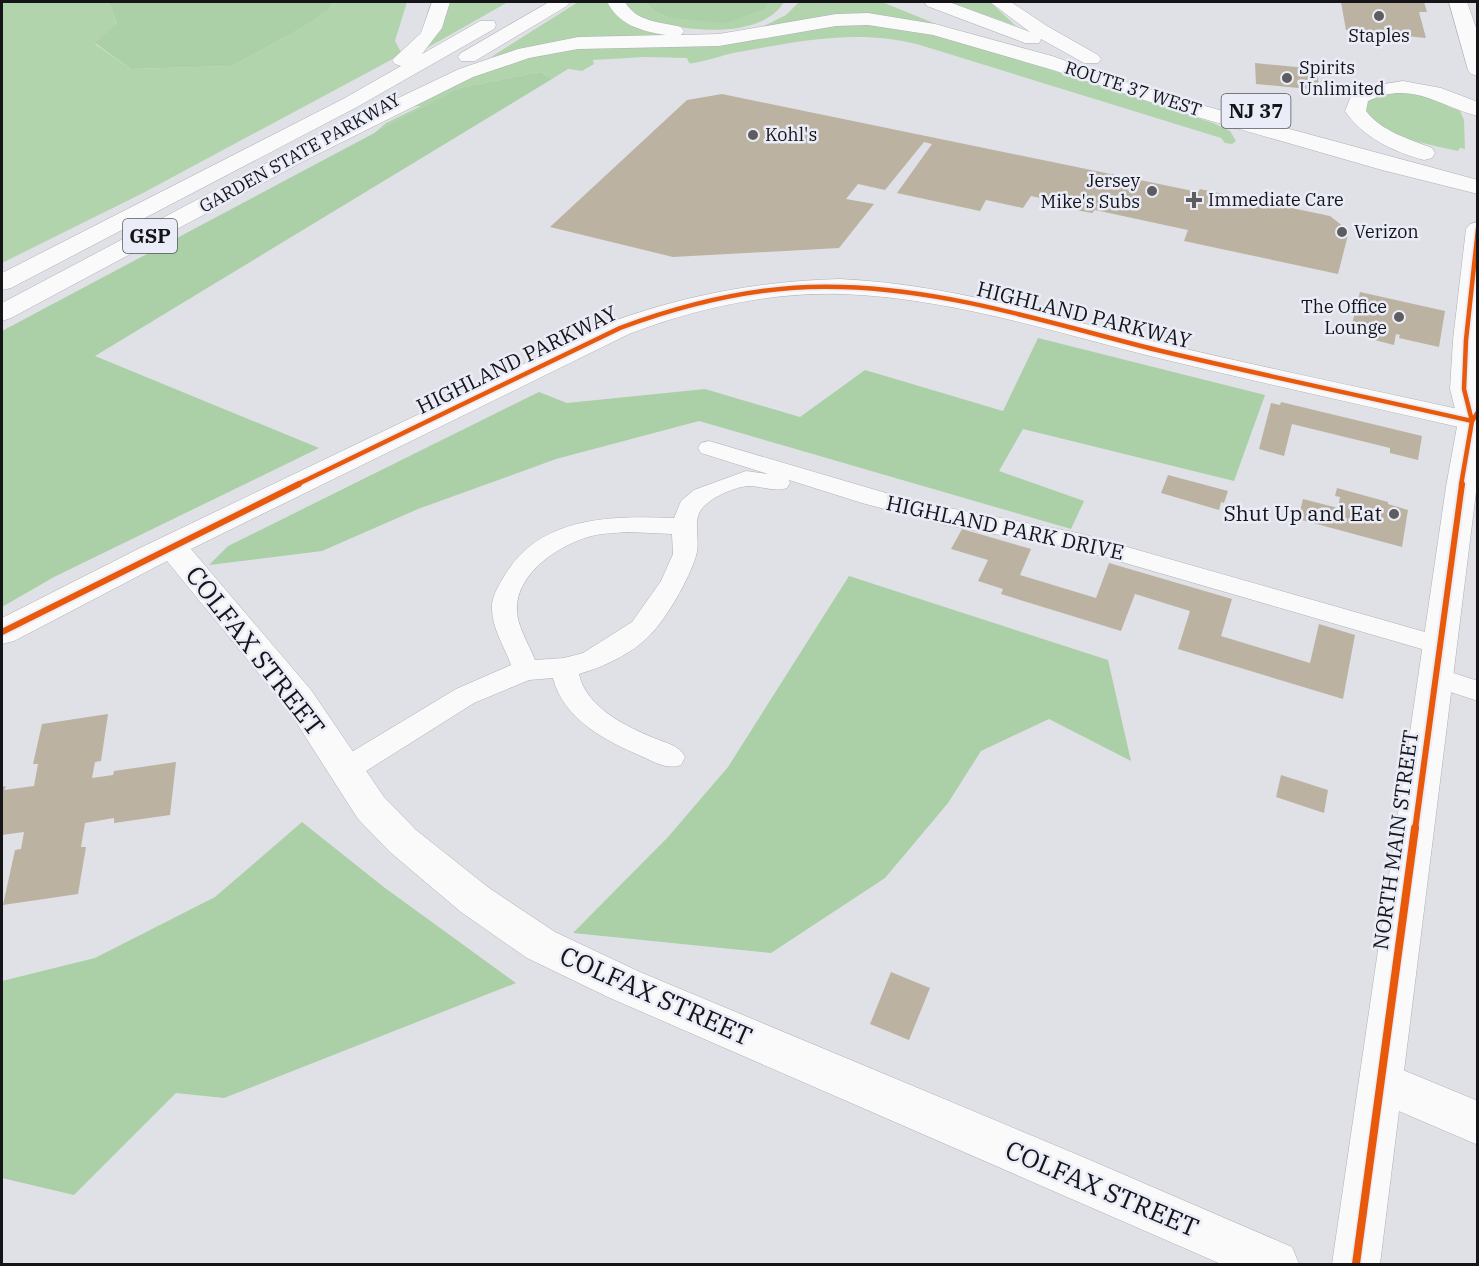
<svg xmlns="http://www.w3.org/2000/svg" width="1479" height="1266" font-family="'IBM Plex Serif',serif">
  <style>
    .green { fill: #b1d4ad }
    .forest { fill: #abcfa7 }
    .building { fill: #bbb2a2 }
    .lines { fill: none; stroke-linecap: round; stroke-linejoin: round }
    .street-casing { stroke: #afb0b4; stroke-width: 1 }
    .secondary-casing { stroke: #afb0b4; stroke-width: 1 }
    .primary-casing { stroke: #afb0b4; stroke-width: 1 }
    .highway-casing { stroke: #afb0b4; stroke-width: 1 }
    .street { fill: #fafafb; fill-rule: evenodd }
    .secondary { fill: #fafafb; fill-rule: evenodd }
    .primary { fill: #fafafb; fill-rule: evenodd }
    .highway { fill: #fafafb; fill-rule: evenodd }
    .cycleway-far2-casing { stroke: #eaecf7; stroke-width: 8 }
    .cycleway-far1-casing { stroke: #eaecf7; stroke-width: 10 }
    .cycleway-casing { stroke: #eaecf7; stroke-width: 11 }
    .cycleway-far2 { stroke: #e8590c; stroke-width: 4.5 }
    .cycleway-far1 { stroke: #e8590c; stroke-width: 6 }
    .cycleway { stroke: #e8590c; stroke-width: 8 }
    .poi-dot { fill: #5c5c61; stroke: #eaecf7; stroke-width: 2 }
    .labels { text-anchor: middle; stroke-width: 5; stroke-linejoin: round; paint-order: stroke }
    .far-poi-label { font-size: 18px; fill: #151519; stroke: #eaecf7; text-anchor: start }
    .far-street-label { font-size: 18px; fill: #151519; stroke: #eaecf7 }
    .shield { fill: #eaecf7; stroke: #55565c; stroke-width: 1.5 }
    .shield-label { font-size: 20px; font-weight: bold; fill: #151519 }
    .street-label { font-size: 21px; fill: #151519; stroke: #eaecf7 }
    .poi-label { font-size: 21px; fill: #151519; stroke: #eaecf7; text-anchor: end }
    .near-street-label { font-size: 26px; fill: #151519; stroke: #eaecf7 }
  </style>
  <rect width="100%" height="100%" fill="#e0e1e6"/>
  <!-- green -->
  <g class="green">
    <path d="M 2,2 L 104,2 L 110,4 L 117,23 L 95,44 L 131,69 L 232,66 L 305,26 L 329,10 L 332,2 L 407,2 L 395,41 L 402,54 L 143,193 L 2,263 Z"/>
    <path d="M 448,2 L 508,2 L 420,52 L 441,30 Z"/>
    <path d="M 578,2 L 609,2 L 673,34 L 693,36 L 729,34 L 764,26 L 786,15 L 799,2 L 882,2 L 963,35 L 895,19 L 737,35 L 605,38 L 491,57 Z"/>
    <path d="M 623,2 L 645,2 L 653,10 L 766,9 L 770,2 L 784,2 C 762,39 688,32 653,21 C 640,17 629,15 623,2 Z"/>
    <path d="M 949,2 L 990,2 L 1016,26 Z"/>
    <path d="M 856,22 L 916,29 L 990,50 L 1213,123 L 1230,131 L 1236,141 L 1232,144 L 1225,143 L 1221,138 L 920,45 C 856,28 796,42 733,53 C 724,55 693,65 689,63 L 687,58 L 645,57 L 593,60 L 594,64 L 582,71 L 568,69 L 552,79 L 540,72 L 459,88 L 371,136 L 386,123 L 421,106 L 404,107 L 469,75 L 565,47 L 712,43 Z"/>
    <path d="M 1408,90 L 1460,111 L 1464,120 L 1465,149 L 1460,148 L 1458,151 C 1437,146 1384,137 1369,121 C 1366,117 1364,108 1363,103 L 1369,96 Z"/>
  </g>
  <!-- forest -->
  <g class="forest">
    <path d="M 104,2 L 332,2 L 329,10 L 305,26 L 232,66 L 131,69 L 95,43 L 117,23 L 110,4 Z"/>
    <path d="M 645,2 L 770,2 L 766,9 L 725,23 L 672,18 L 653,10 Z"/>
    <path d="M 540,72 L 552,79 L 95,356 L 319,448 L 54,577 L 2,607 L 2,331 L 459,88 Z"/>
    <path d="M 1038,338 L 1265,395 L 1234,481 L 1023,429 L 999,471 L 1084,501 L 1071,529 L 699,421 L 556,459 L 418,509 L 322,551 L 209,565 L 228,546 L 539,392 L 567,403 L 705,389 L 800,417 L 865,370 L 1003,411 Z"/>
    <path d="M 849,576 L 1108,660 L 1131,761 L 1049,719 L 981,751 L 948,803 L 885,878 L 771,953 L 573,933 L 668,837 L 728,767 Z"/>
    <path d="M 302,822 L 385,888 L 516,983 L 224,1098 L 176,1093 L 74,1195 L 2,1178 L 2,981 L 95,958 L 215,897 Z"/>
  </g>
  <!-- building -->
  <g class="building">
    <path d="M 1341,2 L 1424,2 L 1427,12 L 1419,12 L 1426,38 L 1346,30 Z"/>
    <path d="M 1255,63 L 1317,69 L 1319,90 L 1256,84 Z"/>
    <path d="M 722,94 L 1198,192 L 1200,189 L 1330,216 L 1349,231 L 1338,274 L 1184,241 L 1188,230 L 1095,210 L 1092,213 L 1060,207 L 1063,203 L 1031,196 L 1023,208 L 986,200 L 980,211 L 897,193 L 932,144 L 924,142 L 885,190 L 858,184 L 846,199 L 874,204 L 839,248 L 673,257 L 550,227 L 687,100 Z"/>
    <path d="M 1360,292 L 1445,311 L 1439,347 L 1399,338 L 1400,335 L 1396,334 L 1394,345 L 1367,338 L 1369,328 L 1352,324 Z"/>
    <path d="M 1281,402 L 1422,436 L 1418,460 L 1390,453 L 1390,448 L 1292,424 L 1284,456 L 1259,449 L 1271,403 L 1280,405 Z"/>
    <path d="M 1168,475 L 1228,491 L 1224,503 L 1221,502 L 1219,510 L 1161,493 Z"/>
    <path d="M 1337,488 L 1388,502 L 1388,504 L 1408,510 L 1402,547 L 1298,519 L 1303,499 L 1338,508 L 1340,497 L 1335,496 Z"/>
    <path d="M 962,529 L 1031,549 L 1020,575 L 1096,598 L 1109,563 L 1232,599 L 1221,636 L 1310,663 L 1319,624 L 1355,635 L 1343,699 L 1178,649 L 1190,611 L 1135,594 L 1121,631 L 1001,594 L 1003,589 L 978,581 L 988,560 L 951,549 Z"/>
    <path d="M 108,714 L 101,761 L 95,762 L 92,778 L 113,775 L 114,771 L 176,762 L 170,815 L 114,823 L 114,818 L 85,823 L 81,847 L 86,847 L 78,894 L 3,905 L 15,850 L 21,849 L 24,832 L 2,835 L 2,787 L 6,786 L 4,790 L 34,786 L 38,764 L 33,764 L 42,724 Z"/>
    <path d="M 1281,775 L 1328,790 L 1324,813 L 1276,797 Z"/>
    <path d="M 891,972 L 930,988 L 909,1040 L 870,1024 Z"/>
  </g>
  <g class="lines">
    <defs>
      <g id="street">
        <path d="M 709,441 L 913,501 L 1078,533 L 1439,636 L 1448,638 L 1452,645 L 1448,652 L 1439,654 L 1077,549 L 945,525 L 862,503 L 789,480 L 790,483 L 787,488 C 775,492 764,487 751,486 C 740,485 717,495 709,502 C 688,516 702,537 696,556 C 689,579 667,618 650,635 C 632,654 603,667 579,674 C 586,707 625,726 654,738 C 666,743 679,745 685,757 L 681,765 C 666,770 655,762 641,756 C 606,741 563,719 553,678 L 529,680 L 474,703 L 355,778 L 345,781 L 335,778 L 331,770 L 335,762 L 456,689 L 511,665 C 505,648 492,628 492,609 C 491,597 499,585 505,575 C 541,515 613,516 674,518 L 681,501 L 694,490 L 746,471 L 768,474 L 701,453 L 698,448 L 701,443 ZM 629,532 L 672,534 L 673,554 L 661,581 L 632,622 L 583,653 L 564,658 L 535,660 C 529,644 516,625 517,608 C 517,573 558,546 588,537 C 601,533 615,533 629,532 Z"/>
        <path d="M 1435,667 L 1478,681 L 1478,701 L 1426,684 L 1422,677 L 1426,670 Z"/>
      </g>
      <g id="secondary">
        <path d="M 840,279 C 948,284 1051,316 1156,342 C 1261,367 1367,389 1472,412 L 1478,414 L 1478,428 L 1472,430 C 1367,406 1262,383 1158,358 C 1054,332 950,298 842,294 C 770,292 696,308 629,334 L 191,549 L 311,690 L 384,797 L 416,830 L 489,888 L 555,932 L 640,972 L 1083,1157 L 1292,1247 L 1299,1264 L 1221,1264 L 610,998 L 527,958 L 461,912 L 390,852 L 358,819 L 287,708 L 167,561 L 14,641 L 2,644 L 2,618 L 140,548 L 611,322 C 685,295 761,281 840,279 Z"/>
        <path d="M 1381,1061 L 1478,1101 L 1478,1145 L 1366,1097 L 1359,1082 L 1366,1067 Z"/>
      </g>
      <g id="primary">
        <path d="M 1449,2 L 1467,2 L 1478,33 L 1478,76 L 1471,74 L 1468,70 Z"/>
        <path d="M 1478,222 L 1478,476 L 1380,1264 L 1332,1264 L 1446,487 L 1458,421 L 1450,389 L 1453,340 L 1466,229 L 1470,224 Z"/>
      </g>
      <g id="highway">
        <path d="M 432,2 L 450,2 L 442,28 L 422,54 L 480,21 L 494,21 L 496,25 L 494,29 L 357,107 L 11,288 L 2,290 L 2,273 L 343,99 L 401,66 L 395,64 L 392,60 L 421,33 Z"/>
        <path d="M 549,2 L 570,2 L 567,6 L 475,61 L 461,61 L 458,57 L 461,53 Z"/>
        <path d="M 607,2 L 625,2 C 636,22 661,22 681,27 L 684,31 L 681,35 L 719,34 L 836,14 L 868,13 L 935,24 L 1052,56 L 1126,82 L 1201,105 L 1478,180 L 1478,194 L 1382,170 L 1187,114 L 1053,70 L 933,35 L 868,25 L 836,26 L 719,46 L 578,49 L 529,58 L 473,77 L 304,161 L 11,318 L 2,321 L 2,303 L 310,140 L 459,69 L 518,49 L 578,37 L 666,35 C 641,31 619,25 607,2 Z"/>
        <path d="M 924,2 L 949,2 L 1030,32 L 990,2 L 1011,2 L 1047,26 L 1098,55 L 1101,59 L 1098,63 L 1084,63 L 1041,39 L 1039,43 L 1025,43 L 927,6 Z"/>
        <path d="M 1403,81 L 1441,88 L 1478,102 L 1478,116 C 1438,106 1412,80 1368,101 L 1366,111 C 1381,131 1409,139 1432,148 L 1435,153 L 1432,158 L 1424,160 C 1394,152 1362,137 1345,111 L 1352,94 L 1366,87 Z"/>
      </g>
    </defs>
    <!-- street casing -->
    <use href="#street" class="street-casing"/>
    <!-- secondary casing -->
    <use href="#secondary" class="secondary-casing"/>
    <!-- primary casing -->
    <use href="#primary" class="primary-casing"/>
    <!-- highway casing -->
    <use href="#highway" class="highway-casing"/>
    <!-- street -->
    <use href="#street" class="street"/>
    <!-- secondary -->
    <use href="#secondary" class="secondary"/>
    <!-- primary -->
    <use href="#primary" class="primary"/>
    <!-- highway -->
    <use href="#highway" class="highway"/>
    <defs>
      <g id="cycleway-far2">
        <path d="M 1472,421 L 1464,389 L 1466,340 L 1478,229"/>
        <path d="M 296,485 L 620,328 C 690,302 767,284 842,287 C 950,290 1053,324 1157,350 C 1262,375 1367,397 1472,421"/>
        <path d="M 1461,485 L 1472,421 L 1478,412"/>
      </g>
      <g id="cycleway-far1">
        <path d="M 2,632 L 299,484"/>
        <path d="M 1415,830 L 1462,484"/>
      </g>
      <path id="cycleway" d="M 1356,1264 L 1415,828"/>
    </defs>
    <!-- cycleway-far2 casing -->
    <use href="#cycleway-far2" class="cycleway-far2-casing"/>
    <!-- cycleway-far1 casing -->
    <use href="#cycleway-far1" class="cycleway-far1-casing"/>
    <!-- cycleway casing -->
    <use href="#cycleway" class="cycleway-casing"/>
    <!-- cycleway-far2 -->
    <use href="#cycleway-far2" class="cycleway-far2"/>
    <!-- cycleway-far1 -->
    <use href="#cycleway-far1" class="cycleway-far1"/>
    <!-- cycleway -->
    <use href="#cycleway" class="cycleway"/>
  </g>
  <!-- markers -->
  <g class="poi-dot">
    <circle cx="1379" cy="16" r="6"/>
    <circle cx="1287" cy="78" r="6"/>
    <circle cx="753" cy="135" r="6"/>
    <circle cx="1152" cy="191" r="6"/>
    <path d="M1191 191h6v6h6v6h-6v6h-6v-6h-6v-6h6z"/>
    <circle cx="1342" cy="232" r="6"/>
    <circle cx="1399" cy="317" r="6"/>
    <circle cx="1394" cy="514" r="6"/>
  </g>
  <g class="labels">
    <!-- far-poi labels -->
    <g class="far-poi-label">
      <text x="1379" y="42" text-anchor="middle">Staples</text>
      <text x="1299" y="74">Spirits<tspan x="1299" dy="21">Unlimited</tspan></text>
      <text x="765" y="141">Kohl's</text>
      <text x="1140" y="187" text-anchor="end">Jersey<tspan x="1140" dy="21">Mike's Subs</tspan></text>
      <text x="1208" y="206">Immediate Care</text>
      <text x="1354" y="238">Verizon</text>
      <text x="1387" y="313" text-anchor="end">The Office<tspan x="1387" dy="21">Lounge</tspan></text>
    </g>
    <!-- far-street labels -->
    <g class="far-street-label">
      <text transform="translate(1133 89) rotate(18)" y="6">ROUTE 37 WEST</text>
      <text transform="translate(300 153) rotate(-29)" y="6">GARDEN STATE PARKWAY</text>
    </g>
    <!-- shield labels -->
    <g class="shield">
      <rect x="1221.5" y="94" width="69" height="34" rx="4.5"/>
      <rect x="123" y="219" width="54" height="34" rx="4.5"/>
    </g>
    <g class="shield-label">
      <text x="1256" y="118">NJ 37</text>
      <text x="150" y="243">GSP</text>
    </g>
    <!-- street labels -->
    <g class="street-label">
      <text transform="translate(1084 315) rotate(14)" y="7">HIGHLAND PARKWAY</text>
      <text transform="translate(517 360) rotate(-26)" y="7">HIGHLAND PARKWAY</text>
      <text transform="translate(1005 528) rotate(12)" y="7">HIGHLAND PARK DRIVE</text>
      <text transform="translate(1396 840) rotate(-82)" y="7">NORTH MAIN STREET</text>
    </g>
    <!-- poi labels -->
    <g class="poi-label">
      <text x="1382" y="521">Shut Up and Eat</text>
    </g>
    <!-- near-street labels -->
    <g class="near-street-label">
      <text transform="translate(255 651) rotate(52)" y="9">COLFAX STREET</text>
      <text transform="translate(656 996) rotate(24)" y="9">COLFAX STREET</text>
      <text transform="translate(1102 1189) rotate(23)" y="9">COLFAX STREET</text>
    </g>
  </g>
  <!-- border -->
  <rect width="1479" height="1266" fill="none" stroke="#151519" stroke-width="6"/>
</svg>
